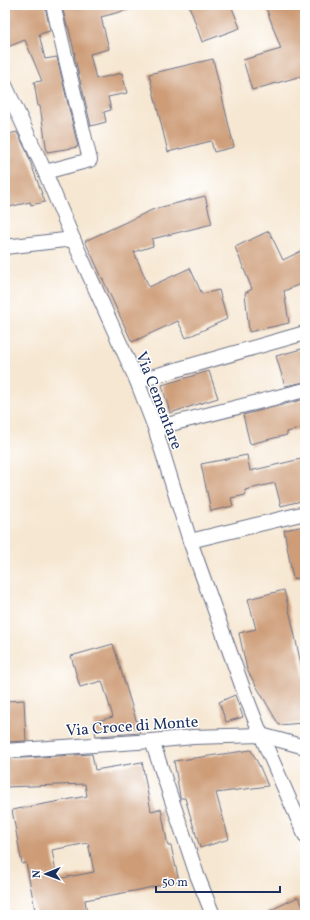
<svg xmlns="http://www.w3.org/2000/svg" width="310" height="920" font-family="Vollkorn,serif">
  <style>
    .building { fill: #ce9d78; fill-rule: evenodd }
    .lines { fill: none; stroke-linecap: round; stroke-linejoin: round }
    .minor-casing { stroke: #686f87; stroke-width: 16 }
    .minor { stroke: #fff; stroke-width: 14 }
    .labels { text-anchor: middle; stroke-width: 3; stroke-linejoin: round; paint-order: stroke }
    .street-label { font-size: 16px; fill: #1b2f5e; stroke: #fff }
  </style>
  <rect width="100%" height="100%" fill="#fff"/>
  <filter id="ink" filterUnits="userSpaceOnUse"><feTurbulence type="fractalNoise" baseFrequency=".025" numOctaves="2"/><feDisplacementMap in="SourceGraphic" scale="8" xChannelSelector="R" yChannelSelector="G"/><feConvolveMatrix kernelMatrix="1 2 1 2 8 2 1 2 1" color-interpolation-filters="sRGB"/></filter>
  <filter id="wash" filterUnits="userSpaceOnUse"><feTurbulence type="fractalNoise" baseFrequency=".012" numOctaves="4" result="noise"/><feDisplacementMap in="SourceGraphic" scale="16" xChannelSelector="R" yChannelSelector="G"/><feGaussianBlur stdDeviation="0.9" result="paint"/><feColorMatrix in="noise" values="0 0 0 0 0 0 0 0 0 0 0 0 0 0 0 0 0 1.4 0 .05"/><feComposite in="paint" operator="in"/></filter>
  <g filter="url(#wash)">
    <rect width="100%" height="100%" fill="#f6e7d2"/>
    <g id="blocks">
      <!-- building -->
      <g class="building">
        <path d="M 5,5 L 45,5 L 50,31 L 39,34 L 45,59 L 57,57 L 78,147 L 47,152 L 40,106 L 38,106 L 34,82 L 42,81 L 25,40 L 5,48 Z"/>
        <path d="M 70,5 L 130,5 L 131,9 L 101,17 L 109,49 L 90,54 L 96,79 L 122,73 L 127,93 L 108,97 L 111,110 L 104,112 L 106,122 L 91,126 L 74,55 L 75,55 L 68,26 L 67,26 L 62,7 Z"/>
        <path d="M 189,5 L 231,5 L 240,28 L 202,42 Z"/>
        <path d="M 265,5 L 305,5 L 305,75 L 252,90 L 243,60 L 281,49 Z"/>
        <path d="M 213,59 L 234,147 L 214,152 L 211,141 L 168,152 L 149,74 Z"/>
        <path d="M 17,132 L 26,150 L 45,202 L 31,205 L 30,202 L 5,208 L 5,135 Z"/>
        <path d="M 205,196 L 212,224 L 152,239 L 153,246 L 134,252 L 149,287 L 190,268 L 202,294 L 219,290 L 227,319 L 186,338 L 178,321 L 132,342 L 85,241 L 154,209 Z"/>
        <path d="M 269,231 L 283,260 L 305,249 L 305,282 L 284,291 L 289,323 L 249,332 L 245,293 L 252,289 L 235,247 Z"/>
        <path d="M 305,348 L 305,382 L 285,386 L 276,356 Z"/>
        <path d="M 209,371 L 218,398 L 170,413 L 162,385 Z"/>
        <path d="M 305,399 L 305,428 L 287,432 L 287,435 L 250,444 L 243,415 Z"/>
        <path d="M 247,455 L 250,471 L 305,458 L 305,500 L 281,506 L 275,483 L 245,490 L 246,495 L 231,498 L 233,506 L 211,511 L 201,464 Z"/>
        <path d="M 305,526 L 305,577 L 293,579 L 284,530 Z"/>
        <path d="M 284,590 L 291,618 L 305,683 L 305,713 L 302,713 L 303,723 L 279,725 L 247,670 L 239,633 L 256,629 L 248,599 Z"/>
        <path d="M 113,644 L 140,733 L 96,736 L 93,722 L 113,717 L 102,681 L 80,687 L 71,656 Z"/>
        <path d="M 235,695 L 243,717 L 226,722 L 219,702 Z"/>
        <path d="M 24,700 L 26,741 L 5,742 L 5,701 Z"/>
        <path d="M 251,750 L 260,767 L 268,786 L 216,793 L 229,839 L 200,848 L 185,798 L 180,798 L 180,796 L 174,761 Z"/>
        <path d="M 92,754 L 95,770 L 142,762 L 151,811 L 161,809 L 168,846 L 171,846 L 179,881 L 139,890 L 85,900 L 87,913 L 76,915 L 36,915 L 26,863 L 22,864 L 12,810 L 87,796 L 85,784 L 6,787 L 5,759 ZM 88,843 L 94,872 L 57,879 L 52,850 Z"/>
        <path d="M 298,897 L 305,910 L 305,915 L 261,915 Z"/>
      </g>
    </g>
  </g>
  <g filter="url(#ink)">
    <use href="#blocks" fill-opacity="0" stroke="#686f87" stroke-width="1"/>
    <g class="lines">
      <defs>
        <g id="minor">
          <path d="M 5,85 L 45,172 L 73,239 L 137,381 L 155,428 L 190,541 L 245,694 L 261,735 L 305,835"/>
          <path d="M 45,172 L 90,160 L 53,5"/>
          <path d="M 5,247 L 73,239"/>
          <path d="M 137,381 L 305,333"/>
          <path d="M 155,428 L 305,390"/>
          <path d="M 190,541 L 305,513"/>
          <path d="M 152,741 L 197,875 L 213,915"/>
          <path d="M 5,751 L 152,741 L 193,737 L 261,735 L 305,747"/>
        </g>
      </defs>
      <!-- minor casing -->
      <use href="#minor" class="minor-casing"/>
      <!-- minor -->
      <use href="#minor" class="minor"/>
    </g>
  </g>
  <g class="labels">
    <!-- street labels -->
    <g class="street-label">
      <text transform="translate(160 400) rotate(69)" y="6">Via Cementare</text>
      <text transform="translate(132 725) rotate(-4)" y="6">Via Croce di Monte</text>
    </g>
  </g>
  <!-- margin -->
  <rect width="310" height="920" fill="none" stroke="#fff" stroke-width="20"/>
  <!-- north arrow -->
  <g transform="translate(46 874) rotate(269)" stroke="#ffffff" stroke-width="3" paint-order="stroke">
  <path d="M0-3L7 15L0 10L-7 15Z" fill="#1b2f5e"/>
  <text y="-6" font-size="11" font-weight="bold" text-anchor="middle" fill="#1b2f5e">N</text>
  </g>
  <!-- scale -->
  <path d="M156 886v6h124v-6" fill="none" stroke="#1b2f5e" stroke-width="2"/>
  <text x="162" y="886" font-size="12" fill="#1b2f5e" stroke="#ffffff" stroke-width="3" paint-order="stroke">50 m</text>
</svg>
